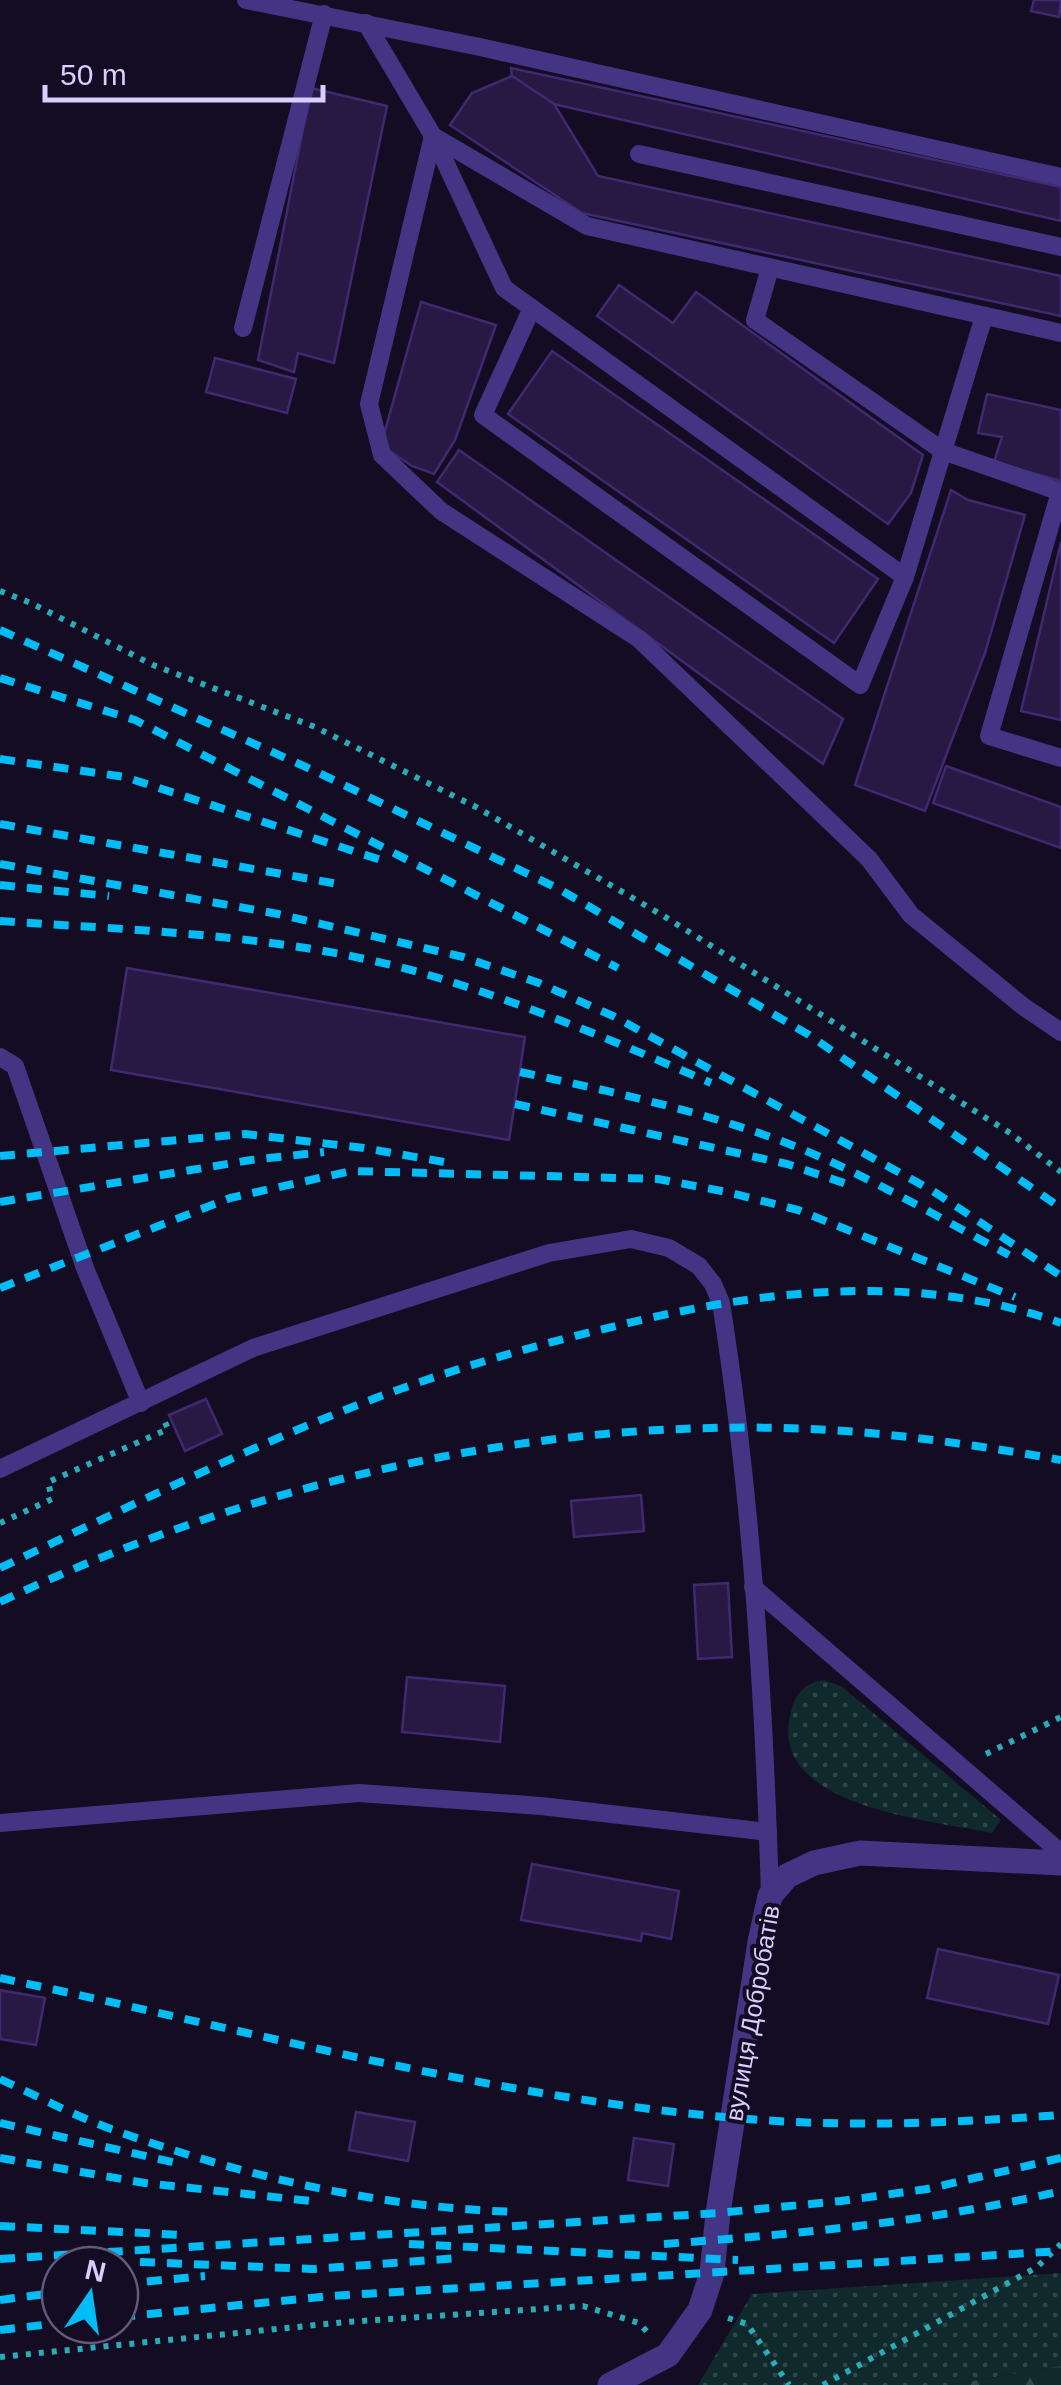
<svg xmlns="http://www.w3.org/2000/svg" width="1061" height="2385" font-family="Arial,sans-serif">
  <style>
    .green { fill: url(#green-dots) }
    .forest { fill: url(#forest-firs) }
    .building { fill: #271844; stroke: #412971; stroke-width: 2.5 }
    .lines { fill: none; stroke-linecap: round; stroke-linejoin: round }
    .path { stroke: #29acb8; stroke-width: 6; stroke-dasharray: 5 8; stroke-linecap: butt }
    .service { stroke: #433583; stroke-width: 18 }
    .tertiary { stroke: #433583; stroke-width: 25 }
    .rail { stroke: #00bdf8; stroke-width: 8; stroke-dasharray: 15 12; stroke-linecap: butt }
    .labels { text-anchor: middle; stroke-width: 8; stroke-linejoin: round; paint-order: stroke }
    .street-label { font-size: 25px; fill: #dacdff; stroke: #130c22 }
  </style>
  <defs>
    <pattern id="green-dots" width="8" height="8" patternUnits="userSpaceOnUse" patternTransform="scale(2.5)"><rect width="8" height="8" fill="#0f292c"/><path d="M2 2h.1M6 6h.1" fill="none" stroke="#31474c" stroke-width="1.8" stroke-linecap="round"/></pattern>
    <pattern id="forest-firs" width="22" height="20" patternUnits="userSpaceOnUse" patternTransform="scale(2.5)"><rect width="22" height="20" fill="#0f292c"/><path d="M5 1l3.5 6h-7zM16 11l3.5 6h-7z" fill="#31474c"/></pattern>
  </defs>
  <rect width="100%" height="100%" fill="#130c22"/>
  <!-- green -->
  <g class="green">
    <path d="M 824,1680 L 841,1686 L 1001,1820 L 992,1833 C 931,1820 769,1807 790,1716 C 794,1696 803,1683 824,1680 Z"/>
    <path d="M 1061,2273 L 1061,2366 L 948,2385 L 698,2385 L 752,2294 Z"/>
  </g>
  <!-- forest -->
  <path class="forest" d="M 1061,2366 L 1061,2385 L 948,2385 Z"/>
  <!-- building -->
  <g class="building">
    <path d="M 1034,0 L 1061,0 L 1059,17 L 1031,11 Z"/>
    <path d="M 511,68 L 1061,187 L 1061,221 L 554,104 L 512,76 Z"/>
    <path d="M 512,76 L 554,104 L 598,176 L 1061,276 L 1061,316 L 582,213 L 450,125 L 472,93 Z"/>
    <path d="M 311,88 L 387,106 L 334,363 L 298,353 L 294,372 L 258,360 Z"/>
    <path d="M 619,285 L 673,323 L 696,292 L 923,455 L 911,493 L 888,524 L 597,316 Z"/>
    <path d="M 421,302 L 496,325 L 455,440 L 434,474 L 412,466 L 381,445 Z"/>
    <path d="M 552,351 L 878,579 L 834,643 L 508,414 Z"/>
    <path d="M 215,358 L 296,379 L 287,413 L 206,392 Z"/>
    <path d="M 987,394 L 1061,410 L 1061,481 L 994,462 L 1002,437 L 978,433 Z"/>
    <path d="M 459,450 L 843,719 L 823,764 L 437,482 Z"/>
    <path d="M 951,490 L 968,500 L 1025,515 L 985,653 L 925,811 L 855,785 Z"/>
    <path d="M 1061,542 L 1061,720 L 1021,711 Z"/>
    <path d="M 946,766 L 1061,807 L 1061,848 L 933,803 Z"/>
    <path d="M 127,968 L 525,1037 L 509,1140 L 111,1070 Z"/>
    <path d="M 206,1399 L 222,1434 L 185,1451 L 169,1415 Z"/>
    <path d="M 641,1495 L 644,1531 L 574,1537 L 571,1501 Z"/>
    <path d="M 728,1583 L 732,1657 L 698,1659 L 694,1585 Z"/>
    <path d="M 407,1677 L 505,1686 L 500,1742 L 402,1732 Z"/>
    <path d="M 532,1864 L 679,1891 L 671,1939 L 642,1933 L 641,1941 L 521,1920 Z"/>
    <path d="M 938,1949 L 1059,1975 L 1048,2024 L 927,1998 Z"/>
    <path d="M 0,1990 L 45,1998 L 36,2045 L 0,2039 Z"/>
    <path d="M 356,2112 L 415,2122 L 408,2161 L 349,2150 Z"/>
    <path d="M 634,2138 L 674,2144 L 668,2186 L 628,2180 Z"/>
  </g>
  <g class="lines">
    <!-- path -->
    <g class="path">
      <path d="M 0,591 L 31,603 L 153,665 L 315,727 L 476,807 L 662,915 L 1010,1133 L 1061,1172"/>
      <path d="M 0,1523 L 52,1499 L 48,1482 L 168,1429 L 163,1418"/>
      <path d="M 986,1754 L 1061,1717"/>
      <path d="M 728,2318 L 747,2324 L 789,2385"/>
      <path d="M 0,2357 L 346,2322 L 583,2306 L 639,2323 L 649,2334"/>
      <path d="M 823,2385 L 1037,2267 L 1061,2244"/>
    </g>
    <!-- service -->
    <g class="service">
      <path d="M 246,0 L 480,47 L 1061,177"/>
      <path d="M 366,23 L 433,136 L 587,226 L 1061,333"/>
      <path d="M 433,136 L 369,404 L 382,455 L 441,511 L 639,639 L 869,859 L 911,915 L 1024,1007 L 1061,1032"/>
      <path d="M 433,136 L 504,288 L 905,577"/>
      <path d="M 639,154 L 1061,247"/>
      <path d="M 770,268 L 755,320 L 943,451 L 1061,492"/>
      <path d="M 532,308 L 483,415 L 860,685 L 905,577 L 984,316"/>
      <path d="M 243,328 L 324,14"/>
      <path d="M 1060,492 L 989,736 L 1061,758"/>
      <path d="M 0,1057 L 15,1066 L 85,1268 L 141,1403"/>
      <path d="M 0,1469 L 253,1348 L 549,1253 L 631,1239 L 669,1248 L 699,1266 L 713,1284 L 721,1303 C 752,1499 764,1698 770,1896"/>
      <path d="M 753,1587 L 1061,1853"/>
      <path d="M 0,1823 L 359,1793 L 541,1806 L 768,1832"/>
    </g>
    <!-- tertiary -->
    <path class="tertiary" d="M 610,2385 L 668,2355 L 700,2310 L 712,2273 L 718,2213 L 760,1942 L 770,1896 L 787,1876 L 814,1863 L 860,1853 L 1061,1863"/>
    <!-- rail -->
    <g class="rail">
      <path d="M 0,630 L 317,772 L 559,889 L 809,1035 L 1061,1208"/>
      <path d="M 0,678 L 135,720 L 618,968"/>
      <path d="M 0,759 L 125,777 L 381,860"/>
      <path d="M 0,824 L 338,884"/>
      <path d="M 0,864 L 278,914 L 463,957 L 539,983 L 613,1016 L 933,1191 L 1061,1276"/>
      <path d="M 0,885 L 109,896"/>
      <path d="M 0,921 C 147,931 300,935 442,979 C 533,1007 624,1045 711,1083"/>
      <path d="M 520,1072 C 609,1091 698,1110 784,1142 C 862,1172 936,1216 1009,1255"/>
      <path d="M 515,1104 L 787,1164 L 850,1185"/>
      <path d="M 0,1156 L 245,1134 L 364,1148 L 444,1162"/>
      <path d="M 0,1202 L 251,1160 L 324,1152"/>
      <path d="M 0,1288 L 230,1198 L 351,1171 L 658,1179 L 727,1192 L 798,1210 L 1015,1297"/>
      <path d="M 0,1568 C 114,1514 228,1457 345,1410 C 434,1374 527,1347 620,1325 C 766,1289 917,1272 1061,1323"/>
      <path d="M 0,1602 C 263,1477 566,1409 859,1432 C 927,1438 994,1448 1061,1460"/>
      <path d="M 0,1978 C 244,2029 487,2097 736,2118 C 845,2128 952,2123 1061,2115"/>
      <path d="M 0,2079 C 37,2096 73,2115 111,2129 C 241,2176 380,2208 519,2212"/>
      <path d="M 0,2123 L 181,2164"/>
      <path d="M 0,2158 L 145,2183 L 320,2202"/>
      <path d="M 0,2226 L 184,2235"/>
      <path d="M 409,2244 L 738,2260"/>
      <path d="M 664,2244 C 797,2234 930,2222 1061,2191"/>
      <path d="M 0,2259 L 718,2213 L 841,2201 L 927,2189 L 1061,2158"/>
      <path d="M 140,2262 L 313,2269 L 459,2258"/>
      <path d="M 120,2284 L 205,2276"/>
      <path d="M 0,2300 L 60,2292"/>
      <path d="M 120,2317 L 331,2296 L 1061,2251"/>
      <path d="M 0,2330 L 60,2323"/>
    </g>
  </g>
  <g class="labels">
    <!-- street labels -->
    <g class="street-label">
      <text transform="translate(752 2013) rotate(-80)" y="9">вулиця Добробатів</text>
    </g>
  </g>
  <!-- north arrow -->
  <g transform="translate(90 2295) rotate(13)"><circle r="48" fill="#130c22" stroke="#63597a" stroke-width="2.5"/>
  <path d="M0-8L18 38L0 25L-18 38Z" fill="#00bdf8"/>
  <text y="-15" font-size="28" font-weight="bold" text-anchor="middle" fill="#dacdff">N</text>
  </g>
  <!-- scale -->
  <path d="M45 85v15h278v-15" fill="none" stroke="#dacdff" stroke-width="5"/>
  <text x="60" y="85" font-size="30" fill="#dacdff" stroke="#130c22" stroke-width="8" paint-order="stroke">50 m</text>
</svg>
